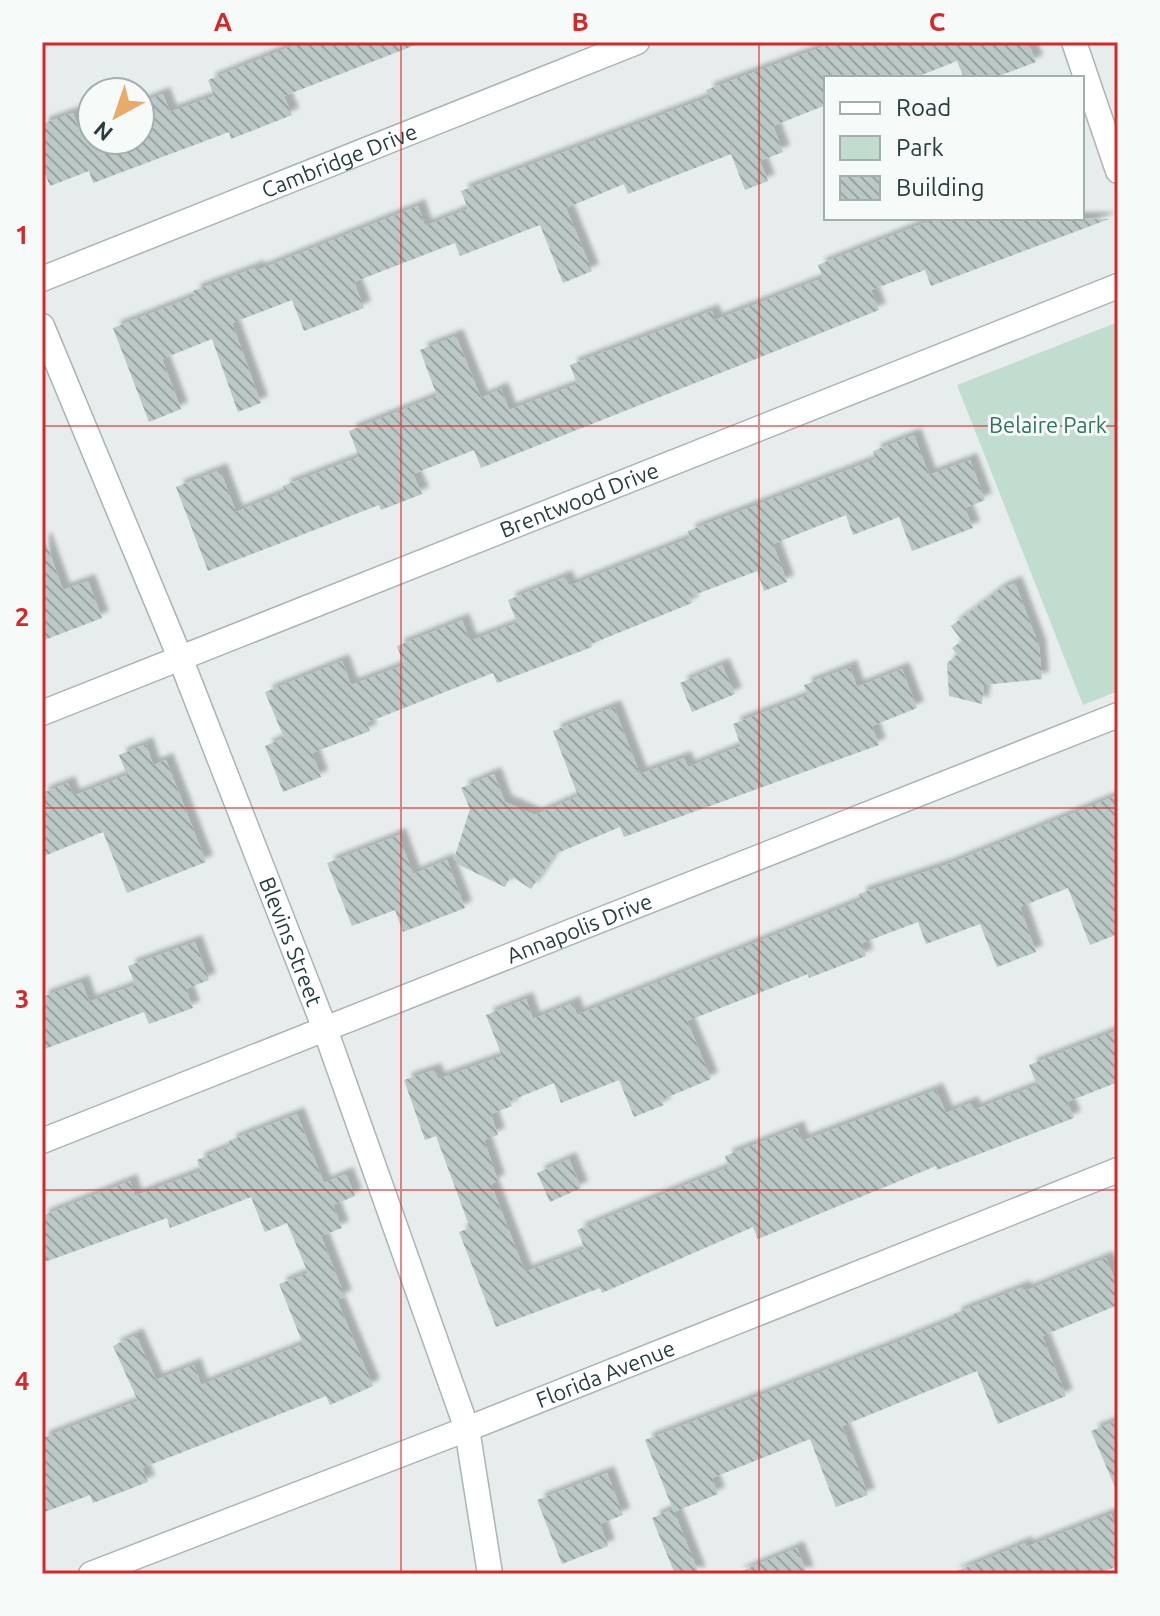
<svg xmlns="http://www.w3.org/2000/svg" width="1160" height="1616" font-family="Ubuntu,sans-serif">
  <style>
    .park { fill: #c0ddd0 }
    .building { fill: url(#building-back-hatch); filter: url(#shadow) }
    .lines { fill: none; stroke-linecap: round; stroke-linejoin: round }
    .minor-casing { stroke: #a9b5b4; stroke-width: 27 }
    .tertiary-casing { stroke: #a9b5b4; stroke-width: 27 }
    .minor { stroke: #fff; stroke-width: 24 }
    .tertiary { stroke: #fff; stroke-width: 24 }
    .grid { fill: none; stroke: #d62828; stroke-width: 2; stroke-opacity: 0.55 }
    .labels { text-anchor: middle; stroke-width: 6; stroke-linejoin: round; paint-order: stroke }
    .street-label { font-size: 22px; fill: #263e3e; stroke: #f6faf9 }
    .park-label { font-size: 22px; fill: #32735d; stroke: #f6faf9 }
    .neatline { fill: none; stroke: #d62828; stroke-width: 3 }
    .grid-label { font-size: 26px; text-anchor: middle; font-weight: bold; fill: #d62828 }
  </style>
  <defs>
    <pattern id="building-back-hatch" width="6" height="6" patternUnits="userSpaceOnUse" patternTransform="scale(2)"><rect width="6" height="6" fill="#bbc8c6"/><path d="M-1 5l2 2M0 0l6 6M5-1l2 2" fill="none" stroke="#98a4a2"/></pattern>
    <filter id="shadow"><feDropShadow dx="7" dy="-7" stdDeviation="2" flood-color="#0004"/></filter>
  </defs>
  <rect width="100%" height="100%" fill="#e6edec"/>
  <!-- park -->
  <path class="park" d="M 1118,322 L 1118,691 L 1083,705 L 957,385 Z"/>
  <!-- building -->
  <g class="building">
    <path d="M 302,42 L 418,44 L 284,96 L 292,115 L 231,139 L 229,132 L 93,183 L 89,171 L 50,186 L 42,166 L 42,124 L 73,113 L 81,135 L 92,131 L 92,140 L 140,140 L 140,103 L 163,94 L 170,112 L 214,96 L 208,80 Z"/>
    <path d="M 836,42 L 1028,42 L 1036,62 L 994,78 L 964,78 L 957,61 L 914,78 L 826,78 L 826,105 L 773,126 L 783,152 L 760,161 L 768,181 L 745,190 L 731,154 L 628,194 L 624,184 L 566,208 L 592,271 L 563,283 L 540,225 L 460,256 L 455,243 L 354,282 L 364,308 L 304,331 L 292,300 L 232,323 L 261,403 L 238,412 L 212,339 L 162,359 L 181,409 L 149,422 L 113,328 L 195,296 L 193,291 L 257,267 L 258,270 L 418,206 L 425,226 L 468,209 L 461,191 L 709,97 L 706,90 Z"/>
    <path d="M 937,218 L 1109,219 L 931,286 L 925,270 L 871,290 L 879,310 L 481,468 L 474,450 L 413,474 L 422,494 L 381,510 L 379,505 L 208,571 L 176,487 L 220,470 L 236,512 L 285,492 L 283,486 L 359,457 L 349,431 L 437,396 L 420,350 L 456,336 L 481,398 L 501,389 L 509,410 L 577,384 L 570,365 L 712,311 L 715,320 L 823,278 L 818,265 Z"/>
    <path d="M 914,435 L 929,475 L 970,460 L 985,500 L 965,508 L 973,528 L 912,551 L 899,517 L 853,535 L 846,515 L 773,544 L 787,582 L 764,591 L 757,571 L 689,597 L 692,603 L 591,644 L 592,647 L 497,683 L 493,673 L 366,723 L 370,731 L 312,753 L 321,777 L 283,792 L 265,746 L 284,738 L 265,692 L 342,661 L 351,685 L 404,665 L 397,646 L 462,620 L 470,641 L 517,623 L 508,600 L 565,577 L 569,586 L 690,538 L 688,531 L 876,459 L 873,451 Z"/>
    <path d="M 42,540 L 45,540 L 63,590 L 88,581 L 102,618 L 42,641 Z"/>
    <path d="M 1015,583 L 1039,646 L 1042,679 L 984,685 L 982,704 L 949,696 L 947,663 L 957,655 L 952,648 L 962,641 L 951,626 L 1000,589 Z"/>
    <path d="M 722,665 L 735,694 L 692,712 L 680,683 Z"/>
    <path d="M 850,667 L 857,687 L 902,669 L 917,708 L 872,726 L 879,745 L 624,837 L 620,827 L 555,854 L 531,889 L 511,876 L 505,887 L 453,862 L 470,809 L 461,788 L 494,774 L 505,802 L 535,815 L 578,796 L 553,731 L 614,707 L 640,774 L 684,758 L 688,767 L 741,746 L 733,724 L 808,695 L 804,685 Z"/>
    <path d="M 146,744 L 153,765 L 166,760 L 206,862 L 127,893 L 103,832 L 42,857 L 42,793 L 68,783 L 73,796 L 127,775 L 119,755 Z"/>
    <path d="M 1118,795 L 1118,934 L 1090,945 L 1068,888 L 1020,907 L 1036,952 L 997,967 L 980,924 L 926,944 L 918,922 L 862,943 L 866,956 L 809,978 L 808,974 L 687,1021 L 711,1079 L 661,1100 L 664,1105 L 634,1117 L 619,1080 L 561,1103 L 554,1083 L 510,1101 L 512,1106 L 491,1114 L 498,1135 L 484,1140 L 498,1181 L 491,1184 L 525,1272 L 585,1249 L 577,1230 L 729,1167 L 725,1156 L 797,1128 L 802,1141 L 936,1090 L 946,1113 L 971,1103 L 974,1110 L 1037,1085 L 1029,1065 L 1118,1030 L 1118,1082 L 1067,1102 L 1074,1118 L 937,1170 L 936,1166 L 758,1239 L 753,1227 L 602,1293 L 600,1288 L 496,1327 L 459,1232 L 470,1228 L 436,1136 L 425,1140 L 404,1080 L 434,1070 L 438,1079 L 502,1056 L 486,1015 L 526,999 L 533,1019 L 573,1003 L 577,1015 L 861,900 L 859,894 L 946,865 Z"/>
    <path d="M 399,835 L 413,874 L 447,860 L 465,908 L 403,932 L 395,910 L 352,926 L 327,863 Z"/>
    <path d="M 195,942 L 209,980 L 186,989 L 193,1008 L 149,1024 L 144,1012 L 42,1050 L 42,997 L 82,982 L 89,1002 L 135,985 L 128,966 Z"/>
    <path d="M 297,1114 L 324,1183 L 346,1174 L 355,1196 L 333,1205 L 342,1228 L 321,1236 L 345,1297 L 337,1300 L 373,1386 L 330,1405 L 326,1396 L 142,1468 L 148,1482 L 93,1503 L 90,1495 L 42,1513 L 42,1438 L 138,1401 L 113,1346 L 136,1335 L 156,1380 L 194,1365 L 201,1385 L 303,1344 L 279,1284 L 308,1273 L 287,1223 L 265,1232 L 251,1197 L 170,1228 L 167,1218 L 42,1263 L 42,1216 L 130,1181 L 135,1196 L 201,1171 L 197,1160 L 231,1146 L 229,1141 Z"/>
    <path d="M 569,1159 L 581,1188 L 550,1202 L 537,1173 Z"/>
    <path d="M 1106,1258 L 1118,1287 L 1118,1305 L 1042,1336 L 1066,1396 L 998,1424 L 977,1371 L 842,1426 L 868,1495 L 836,1507 L 810,1439 L 712,1478 L 718,1494 L 674,1512 L 645,1440 L 890,1345 L 956,1318 L 954,1314 L 1023,1287 L 1025,1291 Z"/>
    <path d="M 1118,1420 L 1118,1494 L 1091,1431 Z"/>
    <path d="M 607,1473 L 623,1515 L 600,1524 L 608,1546 L 562,1564 L 537,1500 Z"/>
    <path d="M 673,1509 L 699,1574 L 675,1574 L 652,1518 Z"/>
    <path d="M 1111,1514 L 1118,1532 L 1118,1566 L 1098,1574 L 950,1574 L 1025,1543 L 1026,1547 Z"/>
    <path d="M 797,1548 L 807,1574 L 735,1574 Z"/>
  </g>
  <g class="lines">
    <defs>
      <g id="minor">
        <path d="M 1074,42 L 1118,171"/>
        <path id="s1" d="M 42,279 L 637,42"/>
        <path id="s2" d="M 42,713 L 1118,286"/>
        <path id="s3" d="M 91,1574 L 467,1429 L 1118,1170"/>
      </g>
      <g id="tertiary">
        <path id="s4" d="M 42,326 L 181,660 L 325,1029 L 467,1429 L 490,1574"/>
        <path id="s5" d="M 42,1141 L 1118,715"/>
      </g>
    </defs>
    <!-- minor casing -->
    <use href="#minor" class="minor-casing"/>
    <!-- tertiary casing -->
    <use href="#tertiary" class="tertiary-casing"/>
    <!-- minor -->
    <use href="#minor" class="minor"/>
    <!-- tertiary -->
    <use href="#tertiary" class="tertiary"/>
  </g>
  <!-- grid -->
  <path class="grid" d="M 401,42 L 401,1574M 759,42 L 759,1574M 42,426 L 1118,426M 42,808 L 1118,808M 42,1190 L 1118,1190"/>
  <g class="labels">
    <!-- street labels -->
    <g class="street-label">
      <text dy="8" stroke="none"><textPath href="#s1" startOffset="320">Cambridge Drive</textPath></text>
      <text dy="8" stroke="none"><textPath href="#s2" startOffset="578">Brentwood Drive</textPath></text>
      <text dy="8" stroke="none"><textPath href="#s5" startOffset="578">Annapolis Drive</textPath></text>
      <text dy="8" stroke="none"><textPath href="#s4" startOffset="664">Blevins Street</textPath></text>
      <text dy="8" stroke="none"><textPath href="#s3" startOffset="552">Florida Avenue</textPath></text>
    </g>
    <!-- park labels -->
    <g class="park-label">
      <text x="1048" y="433">Belaire Park</text>
    </g>
  </g>
  <!-- border -->
  <rect width="1160" height="1616" fill="none" stroke="#f6faf9" stroke-width="88"/>
  <!-- legend -->
  <rect x="824" y="76" width="260" height="144" fill="#f6faf9" stroke="#a3afae" stroke-width="2"/>
  <rect x="840" y="102" width="40" height="12" fill="#ffffff" stroke="#a3afae" stroke-width="2"/>
  <text x="896" y="116" font-size="24" fill="#263e3e">Road</text>
  <rect x="840" y="136" width="40" height="24" fill="#c0ddd0" stroke="#a3afae" stroke-width="2"/>
  <text x="896" y="156" font-size="24" fill="#263e3e">Park</text>
  <rect x="840" y="176" width="40" height="24" fill="url(#building-back-hatch)" stroke="#a3afae" stroke-width="2"/>
  <text x="896" y="196" font-size="24" fill="#263e3e">Building</text>
  <!-- north arrow -->
  <g transform="translate(116 116) rotate(220)"><circle r="38" fill="#f6faf9" stroke="#a3afae" stroke-width="2"/>
  <path d="M0-6L14 30L0 20L-14 30Z" fill="#e8ab69"/>
  <text y="-12" font-size="22" font-weight="bold" text-anchor="middle" fill="#263e3e">N</text>
  </g>
  <rect x="44" y="44" width="1072" height="1528" class="neatline"/>
  <g class="grid-label">
    <text x="223" y="31">A</text>
    <text x="580" y="31">B</text>
    <text x="937" y="31">C</text>
    <text x="22" y="244">1</text>
    <text x="22" y="626">2</text>
    <text x="22" y="1008">3</text>
    <text x="22" y="1390">4</text>
  </g>
</svg>
